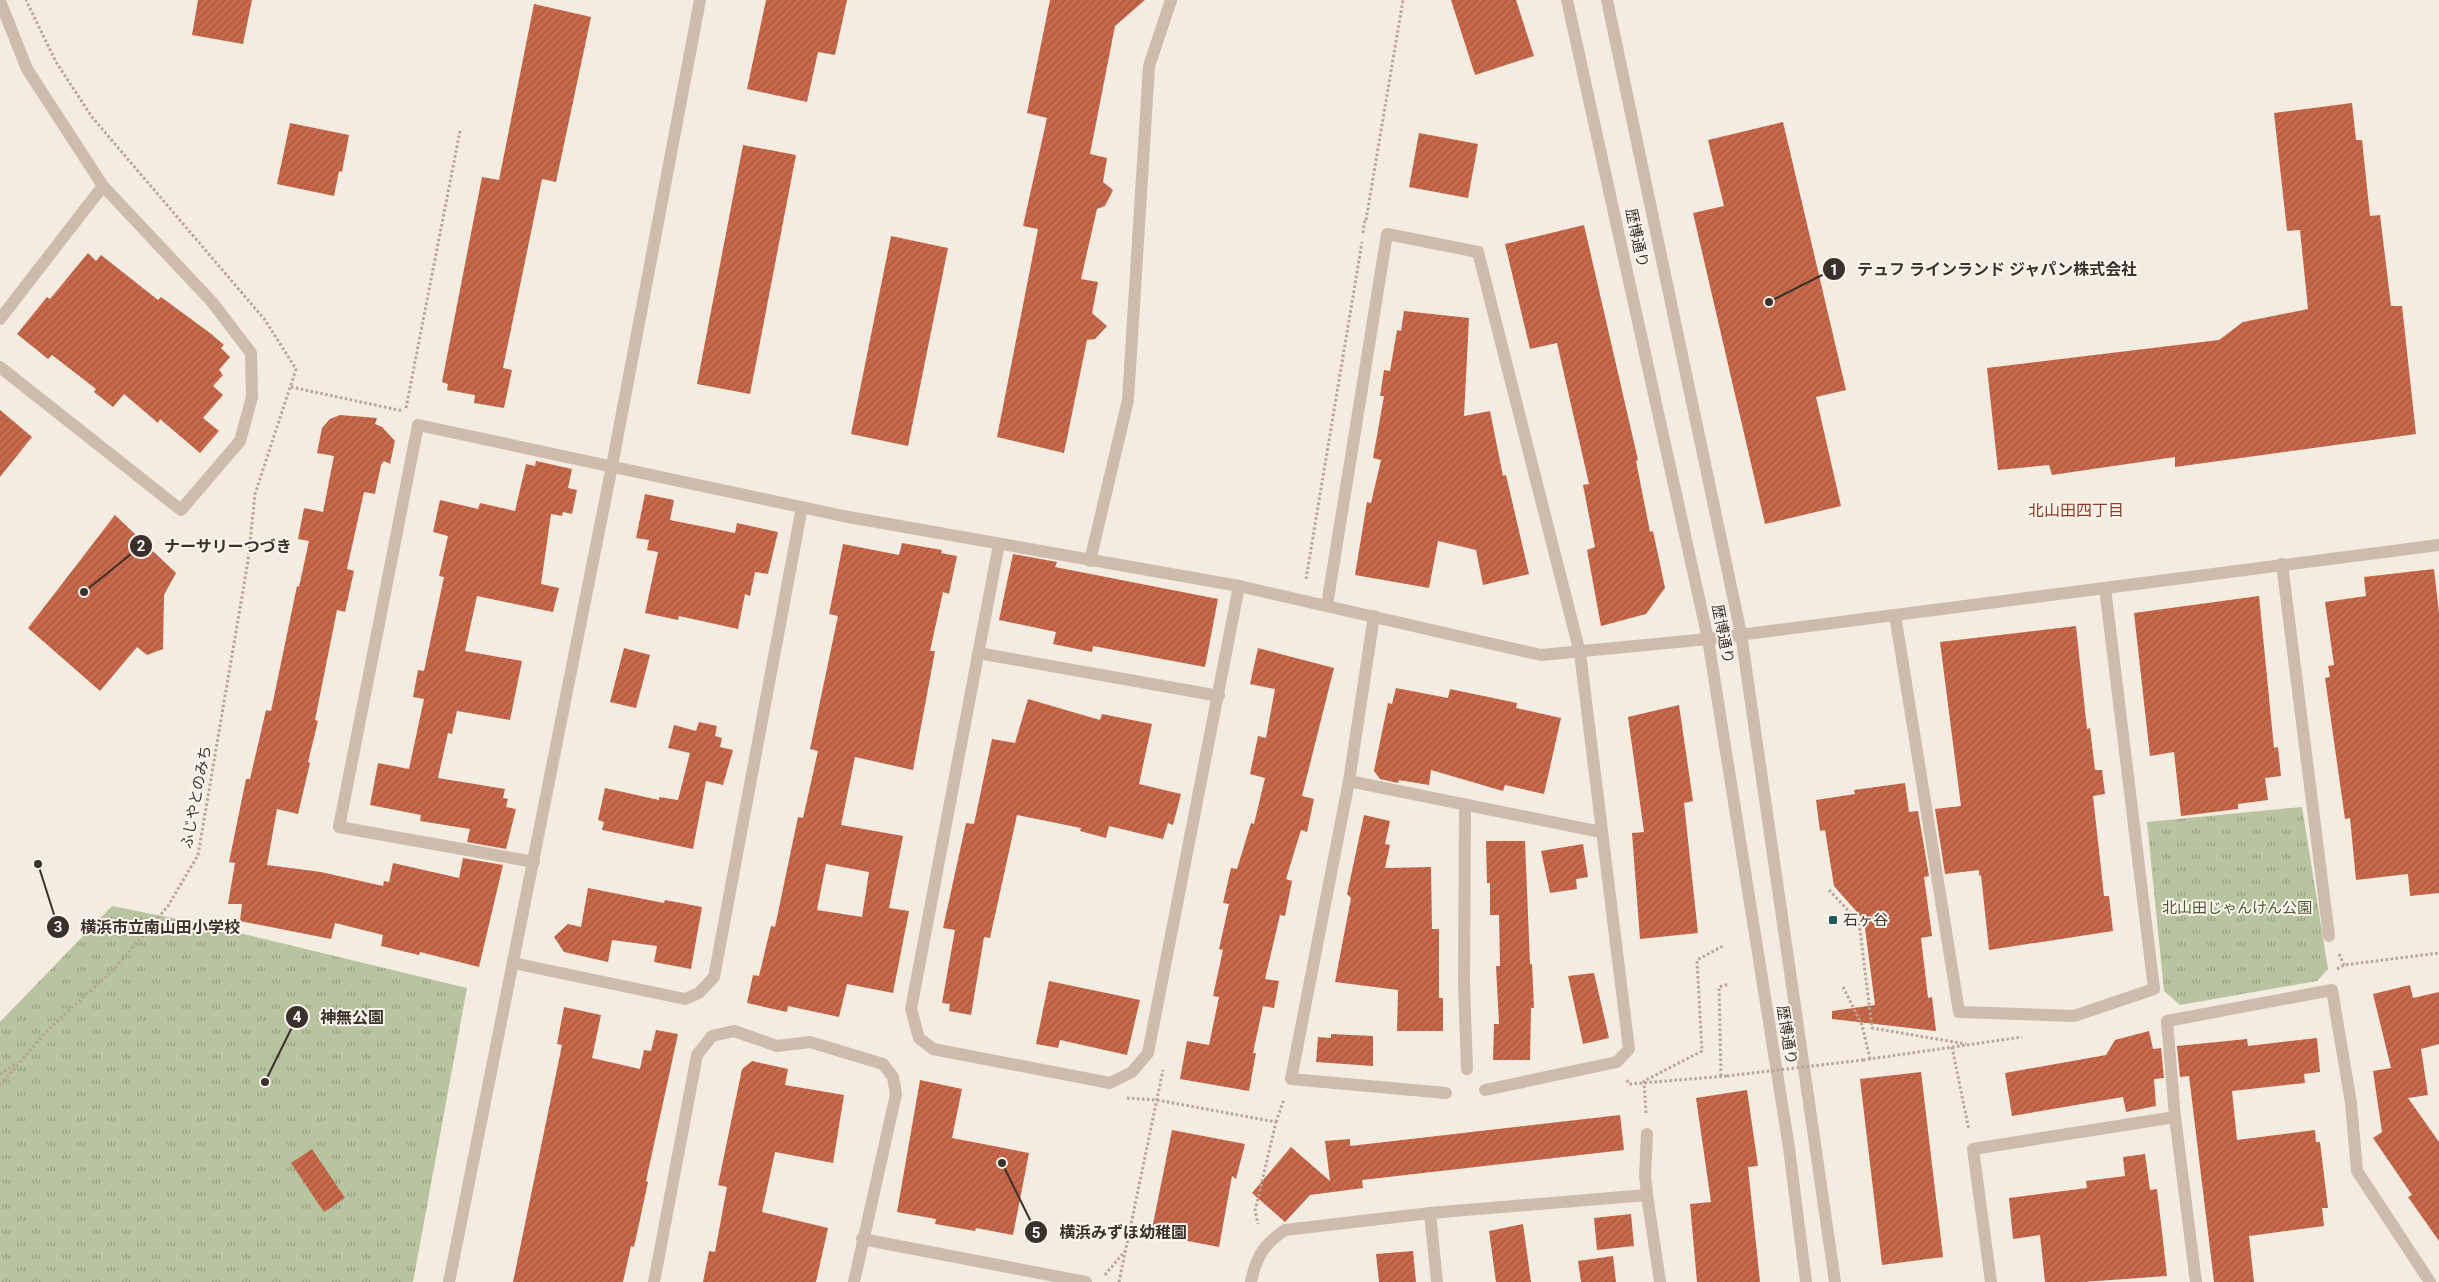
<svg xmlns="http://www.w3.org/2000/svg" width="2439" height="1282" font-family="Roboto,'Noto Sans JP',sans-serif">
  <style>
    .park { fill: url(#park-tufts) }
    .building { fill: url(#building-hatch); fill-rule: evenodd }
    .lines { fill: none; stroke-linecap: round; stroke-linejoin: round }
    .path { stroke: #b9a596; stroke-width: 3; stroke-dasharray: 2.5 2.5; stroke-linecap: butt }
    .minor { stroke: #cdbbac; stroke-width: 12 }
    .tertiary { stroke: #cdbbac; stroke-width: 12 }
    .path-bridge { stroke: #b9a596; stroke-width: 3; stroke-dasharray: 2.5 2.5; stroke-linecap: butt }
    .poi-dot { fill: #1f5a5e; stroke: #fbf5ee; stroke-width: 2 }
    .labels { text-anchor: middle; stroke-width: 4; stroke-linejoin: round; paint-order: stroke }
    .street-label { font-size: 15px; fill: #3b302b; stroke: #fbf5ee }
    .park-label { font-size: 15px; fill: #4a5a2e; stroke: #fbf5ee }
    .poi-label { font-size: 15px; fill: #3b302b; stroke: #fbf5ee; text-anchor: start }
    .neighbourhood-label { font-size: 16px; fill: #8c3b22; stroke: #fbf5ee }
    .leader { fill: none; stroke: #3b302b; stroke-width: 2 }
    .callout-dot { fill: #3b302b; stroke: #fbf5ee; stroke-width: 2 }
    .mark-label { font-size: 15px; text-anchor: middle; font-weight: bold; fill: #fff }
    .callout-label { font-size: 16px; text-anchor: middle; font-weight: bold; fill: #3b302b; stroke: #fbf5ee; stroke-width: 4; stroke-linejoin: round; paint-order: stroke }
  </style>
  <defs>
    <pattern id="park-tufts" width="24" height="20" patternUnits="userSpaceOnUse" patternTransform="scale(1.25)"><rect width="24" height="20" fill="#b8c4a0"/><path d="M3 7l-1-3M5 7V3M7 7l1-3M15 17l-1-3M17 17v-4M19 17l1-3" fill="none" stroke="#97a083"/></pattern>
    <pattern id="building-hatch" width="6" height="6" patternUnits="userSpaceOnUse" patternTransform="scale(1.25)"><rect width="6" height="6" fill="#c8694b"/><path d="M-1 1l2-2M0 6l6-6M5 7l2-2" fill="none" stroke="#a4573f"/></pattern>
  </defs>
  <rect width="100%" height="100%" fill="#f4ebe1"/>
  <!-- park -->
  <g class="park">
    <path d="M 2302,807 L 2328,969 L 2317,981 L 2180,1005 L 2164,991 L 2147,822 Z"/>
    <path d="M 112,906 L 211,926 L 467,988 L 413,1282 L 0,1282 L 0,1022 Z"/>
  </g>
  <!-- building -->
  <g class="building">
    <path d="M 198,0 L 252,0 L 243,44 L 192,35 Z"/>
    <path d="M 766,0 L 847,0 L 835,55 L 818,52 L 807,102 L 747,89 Z"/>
    <path d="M 1050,0 L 1145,0 L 1115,26 L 1090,154 L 1107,158 L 1103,182 L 1113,190 L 1105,206 L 1097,209 L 1081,279 L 1098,282 L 1092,313 L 1107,326 L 1095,339 L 1087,340 L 1064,453 L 997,437 L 1038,229 L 1023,226 L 1047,118 L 1027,113 Z"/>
    <path d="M 1451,0 L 1516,0 L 1534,56 L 1475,75 Z"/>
    <path d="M 534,4 L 591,17 L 556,182 L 542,179 L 503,368 L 512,370 L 504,408 L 474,403 L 475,395 L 447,390 L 448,384 L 442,382 L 482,177 L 499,180 Z"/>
    <path d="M 2352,103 L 2356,140 L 2362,140 L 2370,216 L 2380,215 L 2391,306 L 2402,306 L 2416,434 L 2175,467 L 2175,457 L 2052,475 L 2049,465 L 1998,470 L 1987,368 L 2219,340 L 2243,322 L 2308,309 L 2300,230 L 2287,231 L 2274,113 Z"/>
    <path d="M 1783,122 L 1846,390 L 1816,397 L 1841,506 L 1765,524 L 1693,213 L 1724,206 L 1708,140 Z"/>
    <path d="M 290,123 L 349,135 L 342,172 L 339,171 L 334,196 L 277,184 Z"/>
    <path d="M 1419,133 L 1478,144 L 1468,198 L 1409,187 Z"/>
    <path d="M 743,145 L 796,155 L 750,394 L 697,384 Z"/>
    <path d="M 1584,225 L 1638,460 L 1636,461 L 1650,532 L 1653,531 L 1665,588 L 1646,614 L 1601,626 L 1587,550 L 1595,547 L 1583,485 L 1589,484 L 1557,343 L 1530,349 L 1505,244 Z"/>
    <path d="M 891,236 L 948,248 L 908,446 L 851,434 Z"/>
    <path d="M 88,253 L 96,261 L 101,255 L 158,300 L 161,297 L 210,333 L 224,345 L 221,348 L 230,357 L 219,370 L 223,375 L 213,386 L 223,395 L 203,418 L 219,431 L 200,453 L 160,419 L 158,423 L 124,394 L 113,407 L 94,392 L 96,389 L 52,355 L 48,359 L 17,334 L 47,297 L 50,299 Z"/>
    <path d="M 1404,311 L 1469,318 L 1464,416 L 1490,411 L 1503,476 L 1506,475 L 1529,574 L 1483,585 L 1476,550 L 1438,541 L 1429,588 L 1355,575 L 1367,502 L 1371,503 L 1381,460 L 1373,458 L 1384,396 L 1380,396 L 1384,370 L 1390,371 L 1397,330 L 1401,331 Z"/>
    <path d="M 0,410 L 32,437 L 0,477 Z"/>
    <path d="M 340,415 L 377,418 L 375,424 L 382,427 L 395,441 L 390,464 L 384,461 L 381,465 L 375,494 L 364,492 L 347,569 L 354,571 L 345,612 L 337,610 L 315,720 L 318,721 L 308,762 L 310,763 L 298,814 L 277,809 L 267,865 L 321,872 L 383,886 L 384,881 L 389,882 L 393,863 L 459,878 L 463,858 L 503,865 L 479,967 L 420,952 L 419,955 L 381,946 L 383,935 L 335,923 L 331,939 L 240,921 L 242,904 L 228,904 L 235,863 L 229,862 L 246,779 L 250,779 L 266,710 L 271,711 L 297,586 L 299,587 L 309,541 L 298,539 L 304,508 L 323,512 L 334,456 L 317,453 L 322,428 L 330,419 Z"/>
    <path d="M 536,461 L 572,469 L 568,488 L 577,490 L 572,514 L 563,512 L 562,516 L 551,514 L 541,584 L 559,588 L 553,612 L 477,596 L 465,651 L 522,661 L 510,720 L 457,711 L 452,734 L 448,733 L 438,778 L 505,789 L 503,798 L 508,799 L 506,807 L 516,809 L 506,849 L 467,842 L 470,829 L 420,821 L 421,815 L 370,805 L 378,763 L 409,769 L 424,699 L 413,697 L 418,670 L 424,671 L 444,577 L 439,576 L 448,536 L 433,532 L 440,500 L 478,509 L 480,503 L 515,511 L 526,464 L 535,466 Z"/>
    <path d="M 645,494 L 674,500 L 670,520 L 735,533 L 737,523 L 778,532 L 768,574 L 755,572 L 750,596 L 745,594 L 738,629 L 679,616 L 678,620 L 645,613 L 658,552 L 647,550 L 649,540 L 636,538 Z"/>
    <path d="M 115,515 L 176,573 L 164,595 L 163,649 L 147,655 L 137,647 L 100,691 L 28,628 Z"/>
    <path d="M 902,543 L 942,550 L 941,553 L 957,556 L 949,594 L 943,592 L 930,651 L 935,651 L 913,770 L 855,757 L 841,825 L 903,836 L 889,908 L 909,911 L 893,993 L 847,984 L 839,1017 L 788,1006 L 787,1012 L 747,1003 L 753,975 L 759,976 L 771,926 L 775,927 L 798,817 L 803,818 L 818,751 L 810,749 L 838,616 L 829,614 L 843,544 L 899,555 ZM 826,864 L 869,872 L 862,917 L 817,910 Z"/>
    <path d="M 1013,554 L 1057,562 L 1055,567 L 1218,599 L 1205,667 L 1093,646 L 1092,652 L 1053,644 L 1056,632 L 999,620 Z"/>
    <path d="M 2434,569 L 2439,613 L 2439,893 L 2410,896 L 2408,874 L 2356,880 L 2350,818 L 2345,819 L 2325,678 L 2330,677 L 2328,666 L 2334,665 L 2325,602 L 2366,596 L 2364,577 Z"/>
    <path d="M 2259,596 L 2274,748 L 2278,747 L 2281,776 L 2265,778 L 2268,800 L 2238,804 L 2238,809 L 2181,816 L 2174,752 L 2150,756 L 2134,613 Z"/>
    <path d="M 2076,626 L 2087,729 L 2090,728 L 2095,770 L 2102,770 L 2105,794 L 2093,796 L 2104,896 L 2109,896 L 2113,931 L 1989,950 L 1981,875 L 1979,876 L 1979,870 L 1945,874 L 1935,809 L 1961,806 L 1940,642 Z"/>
    <path d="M 624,648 L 650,655 L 636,708 L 610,702 Z"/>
    <path d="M 1258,648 L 1334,668 L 1302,796 L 1314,799 L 1307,832 L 1301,830 L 1286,879 L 1292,881 L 1285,916 L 1280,915 L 1265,979 L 1279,981 L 1274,1008 L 1263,1006 L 1253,1053 L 1256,1053 L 1249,1091 L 1180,1079 L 1187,1041 L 1209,1045 L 1219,997 L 1213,996 L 1223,950 L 1219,949 L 1229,904 L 1223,903 L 1231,868 L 1237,869 L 1251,823 L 1254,824 L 1265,778 L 1250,774 L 1258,736 L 1266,738 L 1275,689 L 1250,684 Z"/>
    <path d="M 1396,688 L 1448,698 L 1450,689 L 1517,703 L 1516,708 L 1561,718 L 1544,794 L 1505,785 L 1503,791 L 1431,770 L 1429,785 L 1399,780 L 1398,783 L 1380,779 L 1374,771 L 1388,703 L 1392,704 Z"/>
    <path d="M 1028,699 L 1100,720 L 1102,714 L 1152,724 L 1139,784 L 1181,794 L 1173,825 L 1168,823 L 1163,839 L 1109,826 L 1106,838 L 1080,831 L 1081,828 L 1017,815 L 990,938 L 984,937 L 971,1015 L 949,1011 L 950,1004 L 942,1003 L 955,930 L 943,928 L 966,823 L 974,824 L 992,739 L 1015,743 Z"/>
    <path d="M 1679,705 L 1693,801 L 1684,803 L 1698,933 L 1640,939 L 1632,833 L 1644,832 L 1628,717 Z"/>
    <path d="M 699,722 L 717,726 L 715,736 L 722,738 L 720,747 L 733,750 L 723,785 L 706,781 L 693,849 L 602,830 L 604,822 L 598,820 L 605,788 L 659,800 L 659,797 L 678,800 L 690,753 L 668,748 L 674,725 L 696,731 Z"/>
    <path d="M 1905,783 L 1909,812 L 1918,811 L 1929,876 L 1924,877 L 1932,936 L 1921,938 L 1928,998 L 1932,997 L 1936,1031 L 1832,1019 L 1832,1011 L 1875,1005 L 1864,920 L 1834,886 L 1825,830 L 1820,831 L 1816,800 L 1855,794 L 1854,790 Z"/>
    <path d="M 1364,815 L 1390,821 L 1385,844 L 1390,845 L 1385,868 L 1431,867 L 1432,929 L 1439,929 L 1439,998 L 1443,998 L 1443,1031 L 1397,1031 L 1398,990 L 1335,982 L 1351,898 L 1347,894 Z"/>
    <path d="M 1486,841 L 1525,841 L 1530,964 L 1532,964 L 1534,1008 L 1531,1008 L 1530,1060 L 1493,1060 L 1494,1024 L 1499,1024 L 1496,966 L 1500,966 L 1499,915 L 1490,915 L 1490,883 L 1487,883 Z"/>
    <path d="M 1583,844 L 1588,877 L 1576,879 L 1577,889 L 1550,893 L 1541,851 Z"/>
    <path d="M 588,888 L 664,903 L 665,900 L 702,907 L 691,969 L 654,962 L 657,946 L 612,940 L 608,962 L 564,952 L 554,937 L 568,924 L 581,927 Z"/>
    <path d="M 1594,973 L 1609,1038 L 1583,1044 L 1568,976 Z"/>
    <path d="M 1049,981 L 1140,1000 L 1127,1055 L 1060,1040 L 1058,1048 L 1036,1044 Z"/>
    <path d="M 2410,985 L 2413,998 L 2439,992 L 2439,1044 L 2421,1049 L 2428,1095 L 2408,1098 L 2439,1142 L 2439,1241 L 2408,1197 L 2412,1195 L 2373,1138 L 2382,1132 L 2373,1071 L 2391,1068 L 2373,994 Z"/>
    <path d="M 564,1007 L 601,1015 L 592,1058 L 640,1069 L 644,1050 L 651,1051 L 656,1030 L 678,1034 L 646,1181 L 648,1182 L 634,1247 L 631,1246 L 623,1282 L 513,1282 L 562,1045 L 557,1044 Z"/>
    <path d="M 2149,1031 L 2153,1049 L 2161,1048 L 2164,1078 L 2154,1079 L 2156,1106 L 2126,1112 L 2123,1097 L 2012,1116 L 2005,1073 L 2106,1055 L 2115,1040 Z"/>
    <path d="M 1331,1034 L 1373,1036 L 1373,1066 L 1316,1062 L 1318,1037 L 1331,1038 Z"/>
    <path d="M 2317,1038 L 2320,1072 L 2304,1074 L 2305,1083 L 2232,1091 L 2237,1140 L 2315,1130 L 2316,1142 L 2320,1142 L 2328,1208 L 2322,1208 L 2324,1226 L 2249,1236 L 2254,1282 L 2214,1282 L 2189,1076 L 2180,1077 L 2177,1046 L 2247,1039 L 2248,1046 Z"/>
    <path d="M 752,1061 L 788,1069 L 785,1085 L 844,1095 L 833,1163 L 775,1152 L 762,1212 L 828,1228 L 816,1282 L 703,1282 L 709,1251 L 715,1252 L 727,1187 L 718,1185 L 742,1069 Z"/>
    <path d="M 1921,1072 L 1943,1257 L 1882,1265 L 1860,1079 Z"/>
    <path d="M 920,1080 L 962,1089 L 952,1138 L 1029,1153 L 1013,1235 L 976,1228 L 975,1231 L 935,1224 L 936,1219 L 897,1212 Z"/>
    <path d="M 1747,1090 L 1758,1166 L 1748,1167 L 1760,1282 L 1697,1282 L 1690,1204 L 1711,1202 L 1696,1098 Z"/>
    <path d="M 1620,1115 L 1624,1150 L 1362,1180 L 1363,1188 L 1310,1195 L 1285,1222 L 1252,1193 L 1291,1147 L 1330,1181 L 1325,1141 L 1350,1139 L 1350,1146 Z"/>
    <path d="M 1172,1130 L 1245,1144 L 1236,1179 L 1232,1176 L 1219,1247 L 1151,1234 Z"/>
    <path d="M 312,1149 L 345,1198 L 324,1212 L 291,1163 Z"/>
    <path d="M 2145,1154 L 2150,1190 L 2157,1189 L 2167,1276 L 2083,1282 L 2045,1282 L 2040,1235 L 2013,1239 L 2009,1198 L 2087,1188 L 2086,1181 L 2125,1176 L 2123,1157 Z"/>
    <path d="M 1631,1214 L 1634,1246 L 1597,1250 L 1594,1218 Z"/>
    <path d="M 1523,1224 L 1531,1282 L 1496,1282 L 1489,1231 Z"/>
    <path d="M 1413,1251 L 1416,1282 L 1379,1282 L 1376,1254 Z"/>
    <path d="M 1613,1256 L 1616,1282 L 1581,1282 L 1578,1261 Z"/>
  </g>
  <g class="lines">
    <!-- path -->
    <g class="path">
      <path d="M 1366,220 L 1403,0"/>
      <path d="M 1363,233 L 1365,219"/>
      <path d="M 291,387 L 403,411"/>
      <path d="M 406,408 L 460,131"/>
      <path d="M 1306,579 L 1362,242"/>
      <path d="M 1829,890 L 1859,922 L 1872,1028 L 1966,1044"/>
      <path d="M 2339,954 L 2344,965"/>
      <path d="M 2337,969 L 2344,965 L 2439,953"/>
      <path d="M 1843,987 L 1862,1025 L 1870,1059"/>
      <path d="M 1952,1047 L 1969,1130"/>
      <path d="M 1863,1060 L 2022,1037"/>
      <path d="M 0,1074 L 17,1063"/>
      <path d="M 1721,1076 L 1719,987 L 1729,984"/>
      <path d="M 1627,1080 L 1629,1084 L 1727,1076"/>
      <path d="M 0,1085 L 48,1030 L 115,968 L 168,906 L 198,855 L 248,561 L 255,494 L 296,369 L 265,320 L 92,117 L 56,62 L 26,0"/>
      <path d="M 1127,1098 L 1157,1100 L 1276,1122 L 1255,1211 L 1258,1224"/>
      <path d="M 1646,1113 L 1644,1081 L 1702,1051 L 1697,960 L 1723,946"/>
      <path d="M 1276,1122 L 1284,1099"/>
      <path d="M 1105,1275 L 1125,1251"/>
      <path d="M 1119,1282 L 1163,1070"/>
    </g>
    <!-- minor -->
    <g class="minor">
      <path d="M 0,1 L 27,69 L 103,186 L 0,319"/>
      <path d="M 0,367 L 181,510 L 240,441 L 252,397 L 251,353 L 212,302 L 103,186"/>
      <path d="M 999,544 L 911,1009 L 919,1038 L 933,1049 L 1110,1083 L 1132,1072 L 1148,1053 L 1239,586"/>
      <path d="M 1090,561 L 1128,400 L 1149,66 L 1171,0"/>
      <path d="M 2282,564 L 2329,936"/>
      <path d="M 1327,605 L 1387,234 L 1478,252 L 1580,653 L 1629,1049 L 1617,1062 L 1485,1090"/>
      <path d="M 1895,615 L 1959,1012 L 2074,1016 L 2154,989 L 2105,588"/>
      <path d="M 1374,616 L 1349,781 L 1291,1079 L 1446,1093"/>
      <path d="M 978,653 L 1219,696"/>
      <path d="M 1349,781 L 1601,832"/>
      <path d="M 1465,804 L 1464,984 L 1467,1069"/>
      <path d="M 534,862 L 339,827 L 418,425 L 843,516 L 1239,586 L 1541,655 L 1708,639 L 2439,545"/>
      <path d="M 513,963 L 685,999 L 699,993 L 714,977 L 802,507"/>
      <path d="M 1647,1134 L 1645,1175 L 1647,1195"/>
      <path d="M 1430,1213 L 1437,1282"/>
      <path d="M 862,1239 L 1086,1282"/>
      <path d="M 449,1282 L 612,466 L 700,0"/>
      <path d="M 654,1282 L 697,1055 L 712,1036 L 734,1031 L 777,1046 L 810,1042 L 883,1064 L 893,1077 L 896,1094 L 854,1282"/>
      <path d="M 1251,1282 C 1256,1257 1264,1244 1285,1230 L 1430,1213 L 1647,1195 L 1660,1282"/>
      <path d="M 1991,1282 L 1973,1149 L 2175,1117"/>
      <path d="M 2196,1282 L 2175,1117 L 2167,1021 L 2332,990 L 2351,1103 L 2357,1171 L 2430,1282"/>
    </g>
    <!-- tertiary -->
    <g class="tertiary">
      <path d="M 1567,0 L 1708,639 L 1789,1148 L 1806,1282"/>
      <path d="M 1607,0 L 1741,634 L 1835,1282"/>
    </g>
    <!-- path-bridge -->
    <path class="path-bridge" d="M 1727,1076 L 1863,1060"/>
  </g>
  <!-- markers -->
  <rect class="poi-dot" x="1828" y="915" width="10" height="10" rx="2.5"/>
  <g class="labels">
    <!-- street labels -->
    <g class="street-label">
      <text transform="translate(1637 238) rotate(78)" y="5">歴博通り</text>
      <text transform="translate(1723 634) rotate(79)" y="5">歴博通り</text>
      <text transform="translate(196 797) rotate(-79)" y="5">ふじやとのみち</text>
      <text transform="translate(1787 1035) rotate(81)" y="5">歴博通り</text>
    </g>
    <!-- park labels -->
    <g class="park-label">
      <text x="2237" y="913">北山田じゃんけん公園</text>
    </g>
    <!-- poi labels -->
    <g class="poi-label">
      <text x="1843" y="925">石ヶ谷</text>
    </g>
    <!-- neighbourhood labels -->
    <g class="neighbourhood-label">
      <text x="2076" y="516">北山田四丁目</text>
    </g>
  </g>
  <!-- callouts -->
  <path class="leader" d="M1769 302L1834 269M84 592L141 546M38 864L58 927M265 1082L297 1017M1002 1163L1036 1232"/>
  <g class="callout-dot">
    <circle cx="1769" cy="302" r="5"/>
    <circle cx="84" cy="592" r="5"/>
    <circle cx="38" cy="864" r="5"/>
    <circle cx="265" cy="1082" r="5"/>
    <circle cx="1002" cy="1163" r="5"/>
    <circle cx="1834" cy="269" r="12"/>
    <circle cx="141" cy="546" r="12"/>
    <circle cx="58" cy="927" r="12"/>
    <circle cx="297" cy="1017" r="12"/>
    <circle cx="1036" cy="1232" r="12"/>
  </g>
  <g class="mark-label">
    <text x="1834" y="275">1</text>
    <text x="141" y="551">2</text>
    <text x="58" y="932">3</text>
    <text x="297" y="1022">4</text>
    <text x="1036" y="1238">5</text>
  </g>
  <g class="callout-label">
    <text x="1997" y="275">テュフ ラインランド ジャパン株式会社</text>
    <text x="228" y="552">ナーサリーつづき</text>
    <text x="160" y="933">横浜市立南山田小学校</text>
    <text x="352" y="1023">神無公園</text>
    <text x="1123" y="1238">横浜みずほ幼稚園</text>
  </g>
</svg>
